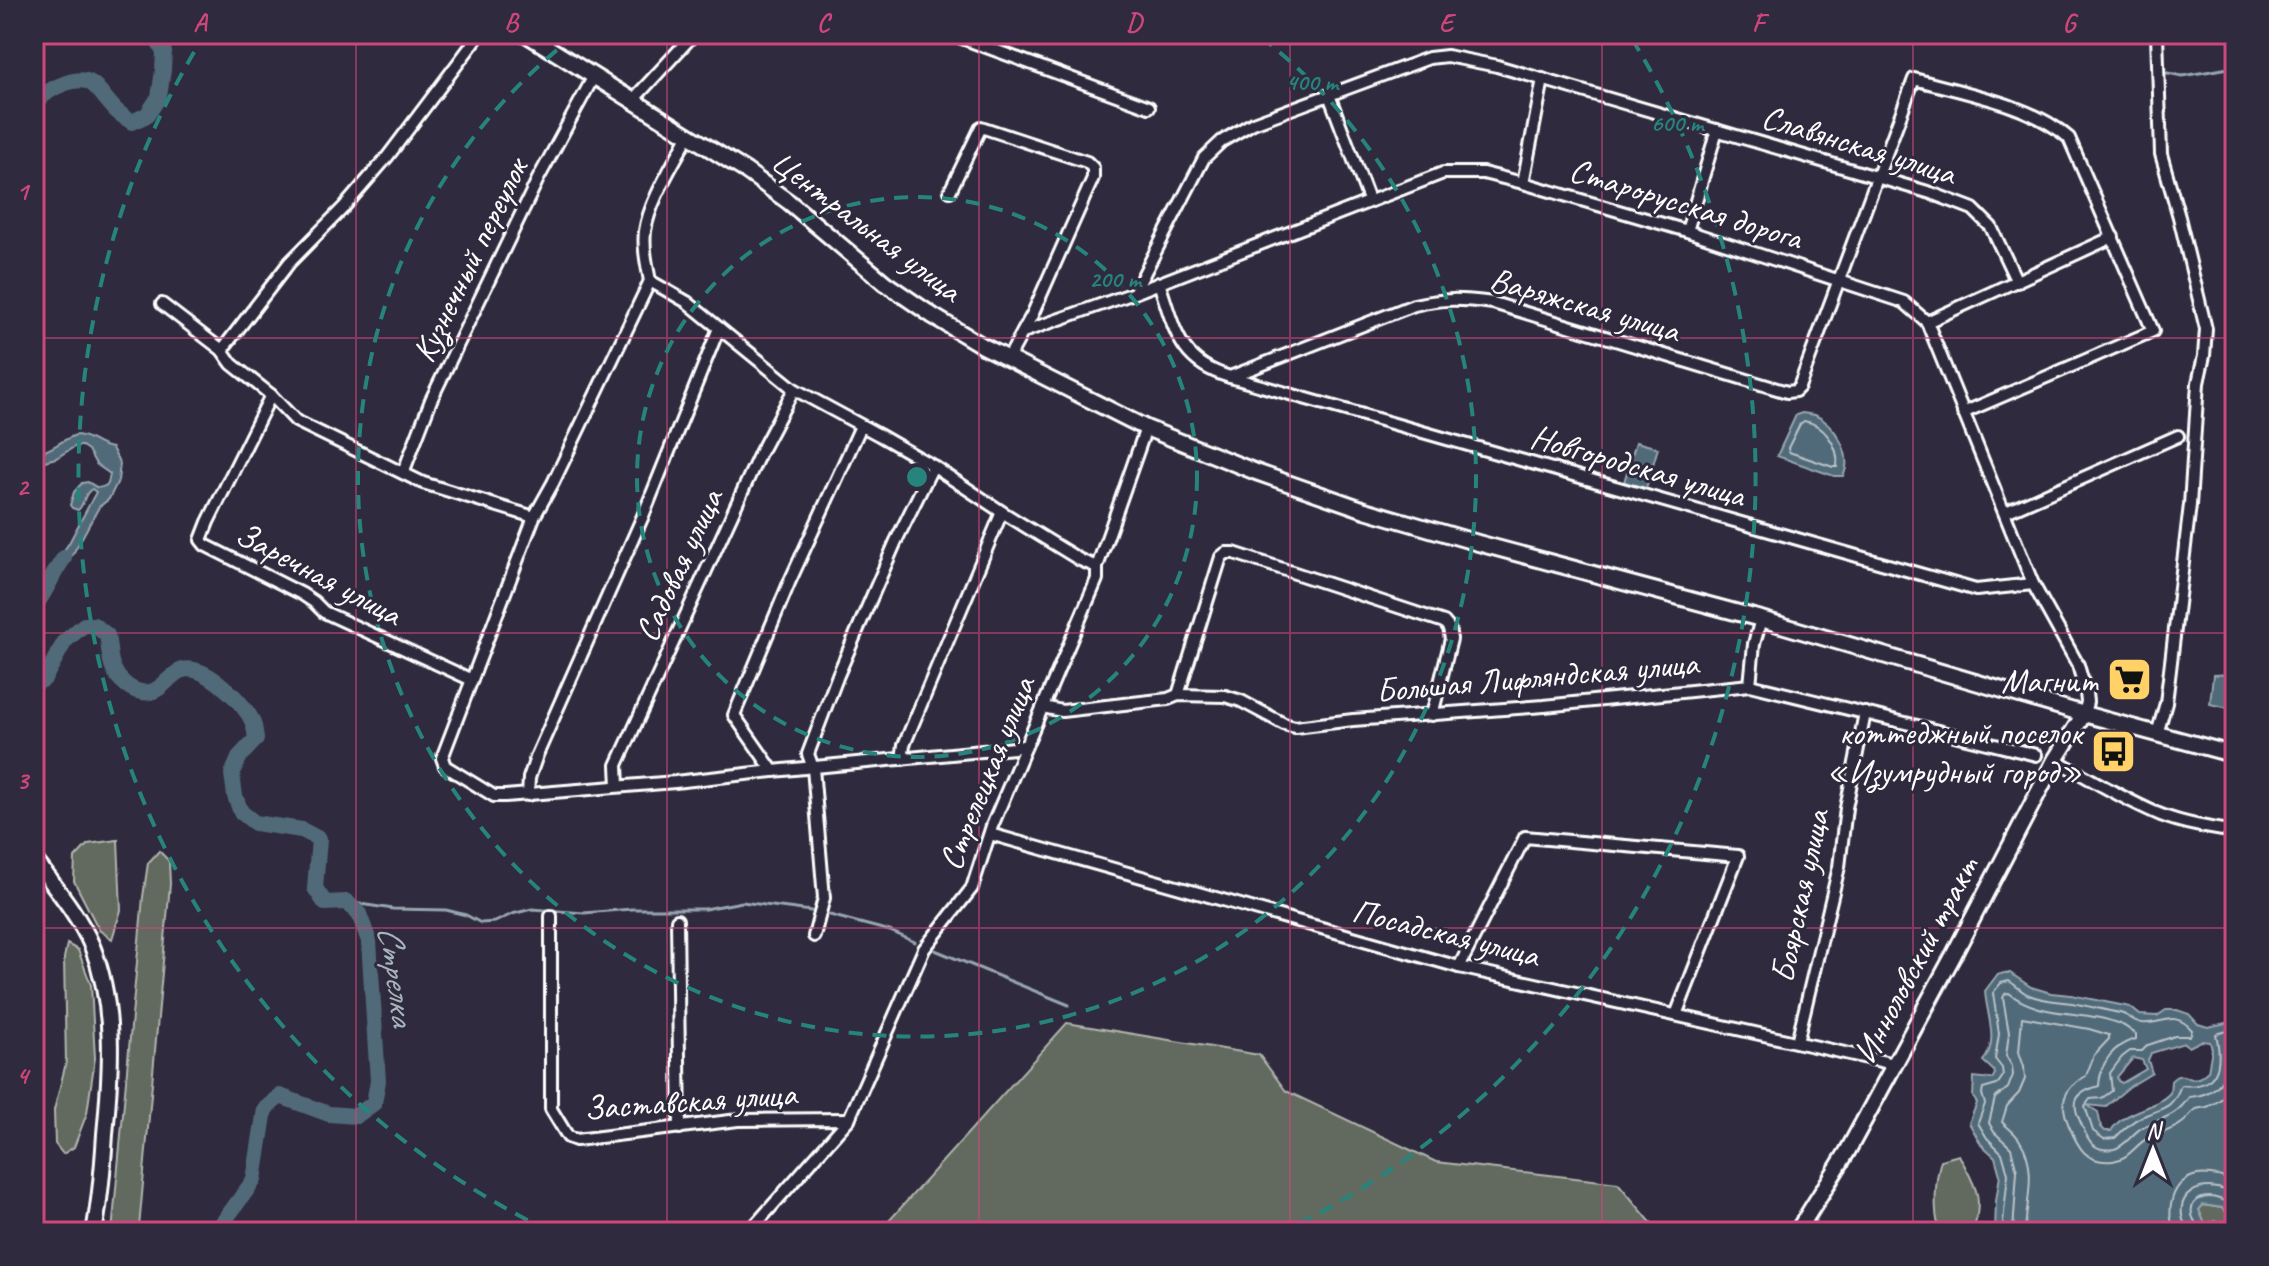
<svg xmlns="http://www.w3.org/2000/svg" width="2269" height="1266" font-family="Caveat,sans-serif">
  <style>
    .green { fill: #626b5f; stroke: #b0b5af; stroke-width: 2 }
    .water { fill: #516a79; stroke: #97a6af; stroke-width: 2; fill-rule: evenodd }
    .lines { fill: none; stroke-linecap: round; stroke-linejoin: round }
    .shore { stroke: #b9c3c9; stroke-width: 2 }
    .stream { stroke: #97a6af; stroke-width: 3 }
    .river { stroke: #516a79; stroke-width: 16 }
    .street-casing { stroke: #fff; stroke-width: 16 }
    .secondary-casing { stroke: #fff; stroke-width: 20 }
    .street { stroke: #2f2a3d; stroke-width: 10 }
    .secondary { stroke: #2f2a3d; stroke-width: 14 }
    .grid { fill: none; stroke: #ce467c; stroke-width: 2; stroke-opacity: 0.55 }
    .ring { fill: none; stroke: #27847c; stroke-width: 4; stroke-dasharray: 14 10 }
    .labels { text-anchor: middle; stroke-width: 6; stroke-linejoin: round; paint-order: stroke }
    .street-label { font-size: 34px; fill: #fff; stroke: #2f2a3d }
    .poi-label { font-size: 34px; fill: #fff; stroke: #2f2a3d; text-anchor: end }
    .water-label { font-size: 36px; font-style: italic; fill: #a8b4bc; stroke: #2f2a3d }
    .centre { fill: #27847c; stroke: #2f2a3d; stroke-width: 4 }
    .ring-label { font-size: 24px; text-anchor: middle; font-weight: bold; fill: #27847c; stroke: #2f2a3d; stroke-width: 6; stroke-linejoin: round; paint-order: stroke }
    .neatline { fill: none; stroke: #ce467c; stroke-width: 3 }
    .grid-label { font-size: 26px; text-anchor: middle; font-weight: bold; fill: #ce467c }
  </style>
  <rect width="100%" height="100%" fill="#2f2a3d"/>
  <filter id="ink" filterUnits="userSpaceOnUse"><feTurbulence type="fractalNoise" baseFrequency=".0125" numOctaves="2"/><feDisplacementMap in="SourceGraphic" scale="16" xChannelSelector="R" yChannelSelector="G"/><feConvolveMatrix kernelMatrix="1 2 1 2 8 2 1 2 1" color-interpolation-filters="sRGB"/></filter>
  <g filter="url(#ink)">
    <!-- green -->
    <g class="green">
      <path d="M 118,840 L 121,910 L 112,939 L 99,930 L 74,881 L 75,858 L 88,844 Z"/>
      <path d="M 159,851 L 169,861 L 170,884 L 139,1228 L 139,1232 L 112,1232 L 143,897 L 148,863 Z"/>
      <path d="M 67,944 L 78,950 L 91,985 L 95,1058 L 87,1113 L 74,1147 L 63,1154 L 55,1144 L 54,1110 L 66,1063 L 64,958 Z"/>
      <path d="M 1067,1023 L 1259,1055 L 1286,1091 L 1436,1162 L 1618,1183 L 1659,1232 L 879,1232 Z"/>
      <path d="M 1959,1155 C 1976,1188 1984,1195 1973,1232 L 1940,1232 C 1933,1212 1935,1180 1941,1160 Z"/>
      <path d="M 2203,1205 L 2222,1208 L 2228,1213 L 2224,1227 L 2205,1224 L 2200,1217 L 2199,1210 Z"/>
    </g>
    <!-- water -->
    <g class="water">
      <path d="M 1802,413 C 1803,413 1814,415 1815,415 C 1835,424 1854,456 1843,476 L 1834,476 L 1777,456 L 1796,415 Z"/>
      <path d="M 76,435 C 90,435 98,447 112,448 L 120,464 L 118,481 L 109,499 L 99,507 L 74,552 L 57,575 L 49,572 L 69,543 L 96,492 L 92,489 C 83,494 85,504 78,510 L 72,508 L 70,505 L 74,492 L 82,483 L 88,482 C 97,488 99,490 108,484 L 110,474 L 96,464 L 88,450 L 82,446 L 76,446 L 56,458 L 37,463 L 34,463 L 34,453 C 52,452 60,440 76,435 Z"/>
      <path d="M 1636,442 L 1658,448 L 1646,488 L 1624,482 Z"/>
      <path d="M 2235,674 L 2233,709 L 2210,704 L 2213,675 Z"/>
      <path d="M 2004,973 L 2010,973 L 2031,987 L 2051,993 L 2071,995 L 2130,1007 L 2140,1015 L 2157,1016 L 2166,1010 L 2177,1010 L 2189,1014 L 2198,1024 L 2208,1027 L 2235,1021 L 2235,1232 L 1995,1232 L 1996,1201 L 2000,1175 L 1995,1157 L 1981,1144 L 1969,1123 L 1977,1103 L 1973,1097 L 1974,1077 L 1992,1079 L 1995,1074 L 1994,1071 L 1983,1061 C 2000,1042 1986,1013 1985,991 L 1997,975 ZM 2201,1041 L 2210,1042 L 2212,1049 L 2208,1071 C 2205,1073 2202,1077 2198,1078 C 2187,1083 2183,1068 2171,1081 L 2170,1093 C 2154,1110 2123,1110 2111,1131 L 2105,1131 L 2101,1127 L 2098,1112 L 2087,1105 L 2105,1107 L 2129,1087 L 2152,1073 L 2148,1060 L 2151,1053 L 2184,1043 L 2189,1047 ZM 2133,1058 L 2142,1060 L 2146,1069 L 2122,1083 L 2118,1081 L 2117,1077 ZM 2203,1205 L 2222,1208 L 2228,1213 L 2224,1227 L 2219,1227 L 2215,1221 L 2205,1224 L 2199,1210 Z"/>
    </g>
    <g class="lines">
      <!-- shore -->
      <g class="shore">
        <path d="M 1804,421 C 1824,424 1840,447 1837,467 L 1833,467 L 1789,452 L 1788,448 L 1800,424 Z"/>
        <path d="M 2002,1232 L 2008,1174 L 2002,1153 L 1987,1138 L 1978,1123 L 1985,1104 L 1982,1094 L 1983,1089 L 1997,1085 L 2003,1076 L 2002,1068 L 1995,1059 L 1999,1034 L 1993,993 L 2001,983 L 2009,981 C 2016,985 2021,992 2029,995 C 2043,1001 2057,1001 2072,1003 C 2088,1006 2104,1010 2120,1013 C 2129,1015 2133,1022 2142,1023 C 2165,1025 2173,1009 2192,1030 L 2190,1036 L 2175,1036 L 2148,1045 L 2142,1051 L 2130,1051 L 2122,1057 L 2110,1073 L 2112,1091 L 2102,1098 L 2090,1099 L 2085,1106 L 2093,1131 L 2104,1139 L 2115,1138 C 2123,1130 2130,1122 2141,1117 C 2164,1107 2172,1110 2181,1085 C 2218,1090 2223,1065 2216,1034 L 2235,1029"/>
        <path d="M 2013,1232 L 2017,1171 L 2011,1148 L 1994,1132 L 1989,1123 L 1995,1098 L 2008,1088 L 2013,1075 L 2012,1066 L 2006,1056 L 2009,1033 L 2003,998 L 2005,994 L 2009,993 C 2041,1019 2084,1009 2120,1024 C 2126,1026 2131,1031 2136,1034 L 2136,1039 C 2112,1045 2100,1064 2099,1086 C 2077,1092 2070,1100 2080,1121 C 2087,1137 2091,1153 2114,1149 C 2126,1146 2132,1133 2143,1127 C 2162,1118 2177,1116 2189,1097 C 2222,1094 2231,1074 2229,1042 L 2235,1039"/>
        <path d="M 2025,1232 C 2026,1202 2038,1168 2020,1141 C 2016,1133 2008,1128 2002,1122 L 2007,1106 L 2019,1093 L 2025,1079 L 2024,1067 L 2019,1052 L 2022,1017 L 2089,1029 L 2109,1035 L 2109,1039 L 2094,1055 L 2086,1076 C 2063,1089 2059,1102 2069,1126 C 2078,1147 2086,1164 2113,1161 C 2129,1159 2135,1145 2148,1138 C 2159,1133 2172,1131 2182,1123 C 2187,1120 2190,1113 2195,1110 C 2197,1108 2204,1108 2207,1107 C 2218,1103 2229,1094 2235,1084"/>
        <path d="M 2175,1232 C 2165,1211 2171,1181 2197,1175 C 2209,1173 2224,1177 2235,1181"/>
        <path d="M 2189,1232 C 2165,1195 2204,1175 2235,1195"/>
        <path d="M 2213,1232 L 2201,1230 C 2173,1199 2214,1185 2235,1210"/>
      </g>
      <!-- stream -->
      <g class="stream">
        <path d="M 2163,72 L 2182,76 L 2235,67"/>
        <path d="M 347,902 L 393,909 L 446,910 L 466,915 L 481,923 L 495,922 L 512,914 L 532,909 L 584,913 L 632,909 L 705,909 L 742,902 L 811,911"/>
        <path d="M 826,914 L 890,931 L 915,942"/>
        <path d="M 935,950 L 1069,1005"/>
        <path d="M 1808,1232 L 1847,1169 L 1950,981"/>
      </g>
      <!-- river -->
      <g class="river">
        <path d="M 34,105 C 42,95 54,87 66,83 C 94,74 95,88 112,106 C 117,113 124,117 132,122 L 147,115 L 159,97 L 163,70 L 164,52 L 154,34"/>
        <path d="M 34,607 C 47,591 52,574 64,558"/>
        <path d="M 34,684 L 44,679 L 65,641 L 84,625 L 94,625 L 107,635 C 109,645 109,656 112,665 C 117,680 133,695 150,692 C 162,690 169,676 180,671 C 202,661 238,698 249,715 C 254,722 255,730 256,739 L 240,756 L 232,774 L 235,796 L 241,812 L 255,823 L 302,830 L 319,839 L 315,888 L 325,903 L 347,902 L 359,914 L 369,941 L 378,1081 L 374,1103 L 356,1116 L 329,1114 L 280,1096 L 265,1109 L 254,1180 L 216,1232"/>
      </g>
      <defs>
        <g id="street">
          <path d="M 951,34 L 1149,107"/>
          <path d="M 2157,34 L 2161,154 L 2179,217 L 2206,329 L 2204,356 L 2198,383 L 2190,505 L 2166,703 L 2157,734"/>
          <path d="M 1329,95 L 1369,200"/>
          <path d="M 633,100 L 694,34"/>
          <path d="M 689,134 C 674,164 650,199 645,231 C 643,248 647,265 650,281 L 687,302 L 794,389 L 879,435 L 933,466 L 1002,512 L 1080,560 L 1097,567"/>
          <path d="M 1523,183 L 1543,79"/>
          <path d="M 950,191 L 981,127 L 1087,162 L 1093,168 L 1093,178 L 1033,313 L 1008,359"/>
          <path d="M 1687,231 L 1717,130"/>
          <path d="M 650,281 L 553,483 L 534,517 L 442,758 L 445,766 L 494,796 L 505,796 L 675,782 L 773,771 L 1014,748 L 1026,745"/>
          <path d="M 1159,283 C 1175,329 1178,362 1230,377 L 1414,305 C 1445,298 1461,299 1493,303 L 1787,392 L 1795,391 L 1799,387 L 1914,79 C 1964,93 2031,104 2069,138 L 2153,331 L 1963,413"/>
          <path d="M 1134,293 L 1204,158 L 1222,141 L 1253,123 L 1429,58 L 1447,56 L 1497,66 L 1931,193 L 1973,209 L 1991,227 L 2017,282"/>
          <path d="M 162,304 L 222,350 L 232,364 L 271,395 L 296,421 L 423,483 L 534,517"/>
          <path d="M 1927,322 L 2113,237"/>
          <path d="M 1023,332 L 1134,293 L 1443,173 L 1483,173 L 1523,183 L 1687,231 L 1904,302 L 1927,322 L 2033,584 L 2078,665 L 2086,693 L 2087,702 L 2084,714"/>
          <path d="M 222,350 L 289,263 L 344,207 L 388,156 L 480,34"/>
          <path d="M 1230,377 L 1976,590 L 2033,584"/>
          <path d="M 271,395 L 208,522 L 201,540 L 205,545 L 302,594 L 314,602 L 324,612 L 472,680"/>
          <path d="M 403,473 L 431,400 L 538,179 L 594,76"/>
          <path d="M 2006,512 L 2178,436"/>
          <path d="M 1750,685 L 1754,644 L 1761,619"/>
          <path d="M 1178,695 L 1221,557 L 1226,553 L 1234,553 L 1444,622 L 1449,628 L 1451,639 L 1432,715"/>
          <path d="M 1043,707 L 1062,711 L 1168,699 L 1178,695 L 1225,696 L 1241,701 L 1284,724 L 1295,727 L 1353,720 L 1544,706 L 1750,685 L 2036,755"/>
          <path d="M 902,759 L 904,745 L 1002,512"/>
          <path d="M 2055,760 C 2090,778 2124,800 2161,815 C 2184,824 2210,828 2235,832"/>
          <path d="M 773,771 L 734,715 L 789,583 L 861,426"/>
          <path d="M 618,786 L 617,765 L 760,453 L 794,389"/>
          <path d="M 528,795 L 529,778 L 537,755 L 643,516 L 719,328"/>
          <path d="M 990,834 L 1459,967 L 1894,1064"/>
          <path d="M 551,916 L 551,1109 L 568,1137 L 576,1140 L 738,1120 L 849,1119"/>
          <path d="M 677,920 L 680,1128"/>
          <path d="M 814,936 L 824,898 L 813,768 L 808,754 L 838,675 L 896,541 L 933,466"/>
          <path d="M 1459,967 L 1525,837 L 1738,856 L 1676,1015"/>
          <path d="M 1797,1042 L 1839,867 L 1846,808 L 1865,713"/>
          <path d="M 749,1232 L 849,1119 L 924,949 L 972,888 L 992,826 L 1097,579 L 1097,567 L 1146,428"/>
        </g>
        <g id="secondary">
          <path d="M 526,34 L 746,171 L 789,202 L 885,283 L 933,316 L 983,346 L 1146,428 L 1256,472 L 1365,510 L 1478,543 L 1761,619 L 2084,714 L 2235,755"/>
          <path d="M 34,859 C 55,887 78,914 92,946 C 116,1006 111,1071 105,1134 C 103,1167 100,1200 94,1232"/>
          <path d="M 1797,1232 L 1847,1152 L 1953,956 L 2055,760 L 2084,714"/>
        </g>
      </defs>
      <!-- street casing -->
      <use href="#street" class="street-casing"/>
      <!-- secondary casing -->
      <use href="#secondary" class="secondary-casing"/>
      <!-- street -->
      <use href="#street" class="street"/>
      <!-- secondary -->
      <use href="#secondary" class="secondary"/>
    </g>
  </g>
  <!-- grid -->
  <path class="grid" d="M 356,34 L 356,1232M 667,34 L 667,1232M 979,34 L 979,1232M 1290,34 L 1290,1232M 1602,34 L 1602,1232M 1913,34 L 1913,1232M 34,338 L 2235,338M 34,633 L 2235,633M 34,928 L 2235,928"/>
  <!-- distance rings -->
  <g class="ring">
    <circle cx="917" cy="477" r="280"/>
    <path d="M1261 37A559 559 0 1 1 573 37"/>
    <path d="M549 1231A839 839 0 0 1 202 39M1632 39A839 839 0 0 1 1285 1231"/>
  </g>
  <!-- icons -->
  <defs>
    <symbol id="supermarket-square" viewBox="-11 -11 22 22"><rect x="-9" y="-9" width="18" height="18" rx="4" fill="#ffd166" stroke="#2f2a3d"/><path d="M-6-5.5h2.5l.6 2H6L4.5 2H-2.5L-4.4-4H-6ZM-1.5 3.2a1.3 1.3 0 1 0 .1 0ZM3 3.2a1.3 1.3 0 1 0 .1 0Z" fill="#111"/></symbol>
    <symbol id="bus-square" viewBox="-11 -11 22 22"><rect x="-9" y="-9" width="18" height="18" rx="4" fill="#ffd166" stroke="#2f2a3d"/><path d="M-5-6H5V4H4V6H2V4H-2V6H-4V4H-5ZM-3.5-4V0h7V-4ZM-3.5 1.2v1.5H-2V1.2ZM2 1.2v1.5H3.5V1.2Z" fill="#111"/></symbol>
  </defs>
  <g fill-rule="evenodd">
    <use href="#supermarket-square" x="2104" y="654" width="51" height="51"/>
    <use href="#bus-square" x="2088" y="726" width="51" height="51"/>
  </g>
  <g class="labels">
    <!-- street labels -->
    <g class="street-label">
      <text transform="translate(1859 144) rotate(17)" y="12">Славянская улица</text>
      <text transform="translate(1686 203) rotate(17)" y="12">Старорусская дорога</text>
      <text transform="translate(867 225) rotate(37)" y="12">Центральная улица</text>
      <text transform="translate(469 260) rotate(-64)" y="12">Кузнечный переулок</text>
      <text transform="translate(1585 304) rotate(16)" y="12">Варяжская улица</text>
      <text transform="translate(1638 465) rotate(16)" y="12">Новгородская улица</text>
      <text transform="translate(678 565) rotate(-65)" y="12">Садовая улица</text>
      <text transform="translate(319 573) rotate(28)" y="12">Заречная улица</text>
      <text transform="translate(1537 676) rotate(-5)" y="12">Большая Лифляндская улица</text>
      <text transform="translate(986 773) rotate(-68)" y="12">Стрелецкая улица</text>
      <text transform="translate(1799 896) rotate(-78)" y="12">Боярская улица</text>
      <text transform="translate(1446 932) rotate(14)" y="12">Посадская улица</text>
      <text transform="translate(1915 960) rotate(-62)" y="12">Инноловский тракт</text>
      <text transform="translate(690 1100) rotate(-4)" y="12">Заставская улица</text>
    </g>
    <!-- poi labels -->
    <g class="poi-label">
      <text x="2098" y="692">Магнит</text>
      <text x="2082" y="744">коттеджный поселок<tspan x="2082" dy="39">«Изумрудный город»</tspan></text>
    </g>
    <!-- water labels -->
    <g class="water-label">
      <text transform="translate(398 975) rotate(82)" y="13">Стрелка</text>
    </g>
  </g>
  <circle cx="917" cy="477" r="12" class="centre"/>
  <g class="ring-label">
    <text x="1312" y="90">400 m</text>
    <text x="1677" y="131">600 m</text>
    <text x="1115" y="287">200 m</text>
  </g>
  <!-- margin -->
  <rect width="2269" height="1266" fill="none" stroke="#2f2a3d" stroke-width="88"/>
  <!-- north arrow -->
  <g transform="translate(2153 1150)" stroke="#2f2a3d" stroke-width="6" paint-order="stroke">
  <path d="M0-6L14 30L0 20L-14 30Z" fill="#ffffff"/>
  <text y="-12" font-size="22" font-weight="bold" text-anchor="middle" fill="#ffffff">N</text>
  </g>
  <rect x="44" y="44" width="2181" height="1178" class="neatline"/>
  <g class="grid-label">
    <text x="200" y="31">A</text>
    <text x="511" y="31">B</text>
    <text x="823" y="31">C</text>
    <text x="1134" y="31">D</text>
    <text x="1446" y="31">E</text>
    <text x="1758" y="31">F</text>
    <text x="2069" y="31">G</text>
    <text x="22" y="200">1</text>
    <text x="22" y="495">2</text>
    <text x="22" y="789">3</text>
    <text x="22" y="1084">4</text>
  </g>
</svg>
